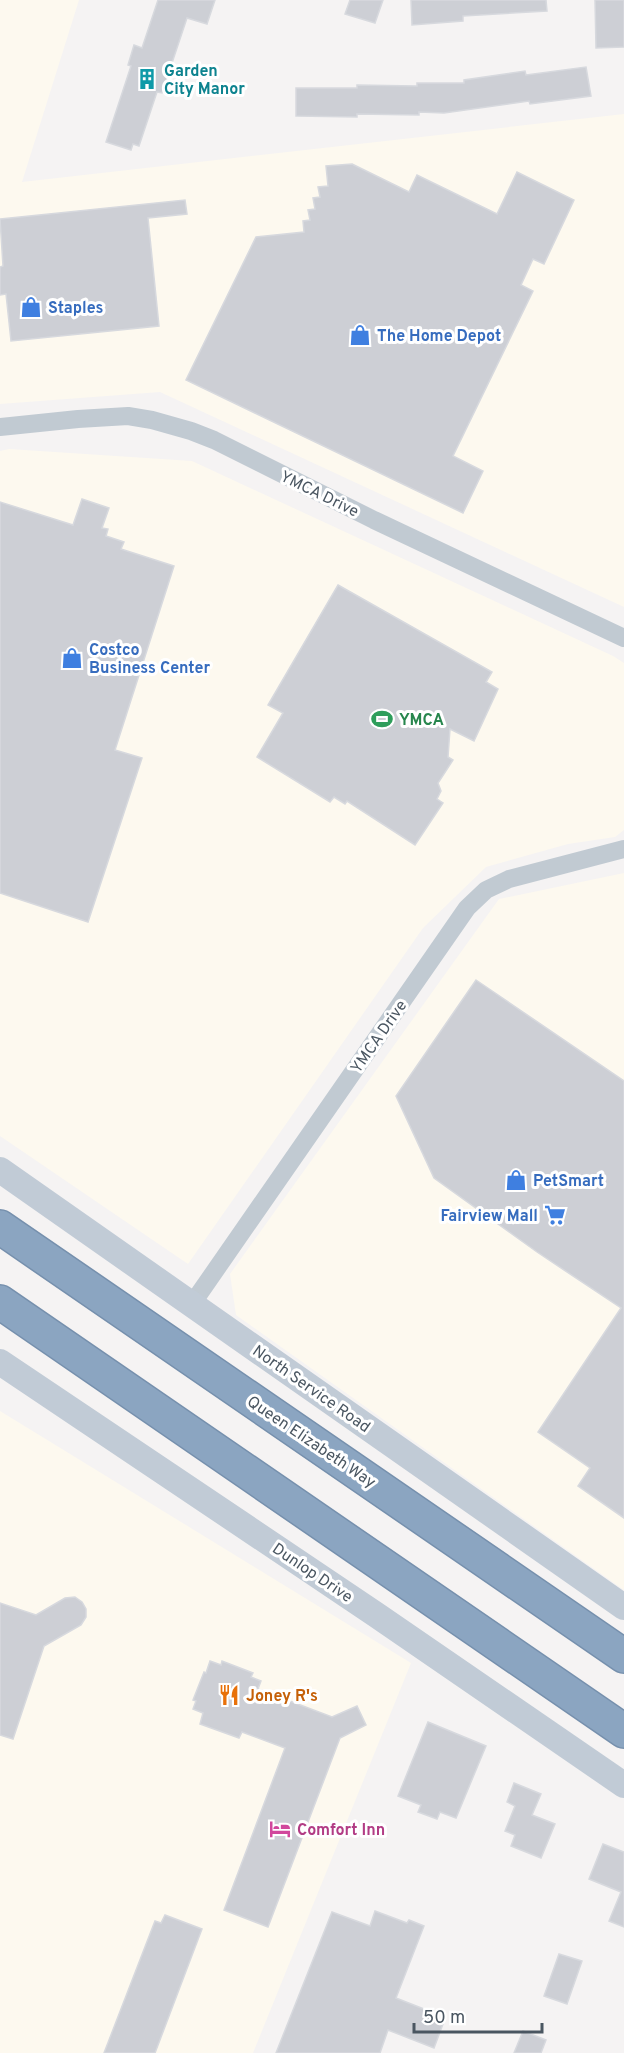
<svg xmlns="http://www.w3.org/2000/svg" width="624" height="2053" font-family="Overpass,sans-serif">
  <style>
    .commercial { fill: #fdf9ef }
    .building { fill: #cdcfd5; stroke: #d7d9de; stroke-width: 1.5 }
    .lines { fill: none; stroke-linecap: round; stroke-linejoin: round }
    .highway-casing { stroke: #7690ad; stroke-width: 36 }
    .street { stroke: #c1cad2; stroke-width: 18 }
    .secondary { stroke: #c1cbd6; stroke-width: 26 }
    .highway { stroke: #8ba5c1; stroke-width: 33 }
    .labels { text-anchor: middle; stroke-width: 6; stroke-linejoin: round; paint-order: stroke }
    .culture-label { font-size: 16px; font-weight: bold; fill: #0d838f; stroke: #fff; text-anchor: start }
    .shop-label { font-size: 16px; font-weight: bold; fill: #366cbe; stroke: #fff; text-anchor: start }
    .street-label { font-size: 16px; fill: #4a5661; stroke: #fff }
    .leisure-label { font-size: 16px; font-weight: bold; fill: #27864d; stroke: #fff; text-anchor: start }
    .food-label { font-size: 16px; font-weight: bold; fill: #c56008; stroke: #fff; text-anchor: start }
    .hotel-label { font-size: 16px; font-weight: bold; fill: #b23c85; stroke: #fff; text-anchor: start }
  </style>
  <rect width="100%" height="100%" fill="#f5f3f3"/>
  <!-- commercial -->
  <g class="commercial">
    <path d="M 0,0 L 79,0 L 22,182 L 624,114 L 624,607 L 160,392 L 0,404 Z"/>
    <path d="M 9,449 L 192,461 L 613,656 L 624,663 L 624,830 L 615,837 L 568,844 L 486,867 L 423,928 L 188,1264 L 0,1136 L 0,451 Z"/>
    <path d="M 624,873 L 624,1590 L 236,1315 L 230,1274 L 499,899 Z"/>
    <path d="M 0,1411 L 411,1663 L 253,2053 L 0,2053 Z"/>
  </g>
  <!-- building -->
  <g class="building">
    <path d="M 158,0 L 215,0 L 207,24 L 187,18 L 162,93 L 157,92 L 139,146 L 133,144 L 131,150 L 106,142 L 131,66 L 128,65 L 134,45 L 142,48 Z"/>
    <path d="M 350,0 L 383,0 L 375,23 L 345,14 Z"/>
    <path d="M 411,0 L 546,0 L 547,11 L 463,16 L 463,21 L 412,25 Z"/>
    <path d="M 595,0 L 624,0 L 624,47 L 596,48 Z"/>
    <path d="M 586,67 L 591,96 L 530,104 L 529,101 L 444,113 L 419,112 L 419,115 L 357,114 L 357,117 L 296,116 L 296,88 L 357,88 L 357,85 L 417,86 L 417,83 L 464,83 L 464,80 L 525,71 L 526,75 Z"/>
    <path d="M 352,164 L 409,192 L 417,175 L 497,214 L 517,172 L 574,200 L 544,264 L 533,259 L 521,285 L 533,291 L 453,456 L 483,471 L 463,513 L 186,380 L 256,237 L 304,232 L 303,221 L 310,220 L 308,210 L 315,209 L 313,198 L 320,197 L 318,187 L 328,186 L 326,166 Z"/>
    <path d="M 185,200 L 187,214 L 148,218 L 159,326 L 11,341 L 6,294 L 0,295 L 0,267 L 3,266 L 0,219 Z"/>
    <path d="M 82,499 L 109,508 L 102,528 L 108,529 L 106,536 L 124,542 L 121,549 L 174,566 L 115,750 L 142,758 L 88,922 L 0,893 L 0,502 L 73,525 Z"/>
    <path d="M 338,585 L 492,672 L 486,682 L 498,689 L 474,741 L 450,729 L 448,757 L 453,760 L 438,783 L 441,791 L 437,799 L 443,803 L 415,845 L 347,801 L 345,804 L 334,797 L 330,802 L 257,757 L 283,713 L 268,705 Z"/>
    <path d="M 476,980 L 624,1081 L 624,1518 L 578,1486 L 590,1468 L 538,1432 L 621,1308 L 537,1252 L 434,1178 L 396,1096 Z"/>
    <path d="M 75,1597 L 82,1602 L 86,1609 L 86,1617 L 81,1625 L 44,1646 L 13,1739 L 0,1735 L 0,1603 L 36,1615 L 65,1598 Z"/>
    <path d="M 210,1661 L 221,1665 L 222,1661 L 253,1673 L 251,1677 L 261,1681 L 258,1689 L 332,1717 L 357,1706 L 366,1725 L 340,1738 L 268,1927 L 224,1910 L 285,1748 L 242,1732 L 239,1738 L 200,1724 L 203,1713 L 193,1709 L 196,1701 L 193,1700 L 204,1672 L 206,1673 Z"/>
    <path d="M 428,1722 L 486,1746 L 456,1818 L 440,1812 L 437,1819 L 418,1812 L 421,1805 L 398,1796 Z"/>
    <path d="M 514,1783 L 541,1794 L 532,1815 L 555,1824 L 541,1858 L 511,1846 L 515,1835 L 505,1831 L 515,1806 L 507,1802 Z"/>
    <path d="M 603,1844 L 624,1852 L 624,1927 L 609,1921 L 621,1892 L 589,1879 Z"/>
    <path d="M 375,1911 L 407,1923 L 409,1920 L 424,1926 L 396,1998 L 434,2013 L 431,2020 L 443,2024 L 434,2048 L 388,2030 L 380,2053 L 276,2053 L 332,1912 L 370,1926 Z"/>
    <path d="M 165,1915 L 202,1929 L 155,2053 L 104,2053 L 155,1921 L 161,1923 Z"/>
    <path d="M 559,1954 L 582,1961 L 567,2004 L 544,1996 Z"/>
    <path d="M 523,2031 L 546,2040 L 541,2053 L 514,2053 Z"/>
  </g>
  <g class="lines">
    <defs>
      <g id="highway">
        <path d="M 0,1227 L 624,1656"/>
        <path d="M 0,1302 L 624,1731"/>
      </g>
    </defs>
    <!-- highway casing -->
    <use href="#highway" class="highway-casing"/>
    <!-- street -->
    <g class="street">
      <path d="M 0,427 L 78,419 L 128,416 L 152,420 L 191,431 L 214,440 L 374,520 L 624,638"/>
      <path d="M 192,1304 L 467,908 L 486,890 L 509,879 L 624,849"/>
    </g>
    <!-- secondary -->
    <g class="secondary">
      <path d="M 0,1170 L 624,1607"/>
      <path d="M 0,1362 L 375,1614 L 624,1785"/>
    </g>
    <!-- highway -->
    <use href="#highway" class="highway"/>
  </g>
  <!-- icons -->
  <defs>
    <symbol id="building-bare" viewBox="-9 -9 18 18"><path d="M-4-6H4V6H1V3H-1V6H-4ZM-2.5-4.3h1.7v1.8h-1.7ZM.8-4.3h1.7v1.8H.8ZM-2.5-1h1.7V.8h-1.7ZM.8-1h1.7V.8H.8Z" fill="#0f9aa8" stroke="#fff" stroke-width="2.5" paint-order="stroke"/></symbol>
    <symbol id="shop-bare" viewBox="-9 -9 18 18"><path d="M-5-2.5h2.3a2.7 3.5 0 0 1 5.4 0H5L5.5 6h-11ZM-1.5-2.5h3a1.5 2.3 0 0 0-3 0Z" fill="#3f7fe0" stroke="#fff" stroke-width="2.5" paint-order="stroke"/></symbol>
    <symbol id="stadium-bare" viewBox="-9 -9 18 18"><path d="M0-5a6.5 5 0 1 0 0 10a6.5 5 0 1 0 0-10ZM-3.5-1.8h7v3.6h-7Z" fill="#2e9e5b" stroke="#fff" stroke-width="2.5" paint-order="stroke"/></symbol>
    <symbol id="supermarket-bare" viewBox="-9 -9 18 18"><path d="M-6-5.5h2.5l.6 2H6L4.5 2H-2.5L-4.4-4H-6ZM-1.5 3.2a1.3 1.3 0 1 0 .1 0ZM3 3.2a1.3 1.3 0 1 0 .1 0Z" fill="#3f7fe0" stroke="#fff" stroke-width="2.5" paint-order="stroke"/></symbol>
    <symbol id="restaurant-bare" viewBox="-9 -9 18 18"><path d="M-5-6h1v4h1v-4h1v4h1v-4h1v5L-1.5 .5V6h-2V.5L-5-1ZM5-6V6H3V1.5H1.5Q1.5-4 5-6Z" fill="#e8710a" stroke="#fff" stroke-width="2.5" paint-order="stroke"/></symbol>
    <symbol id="hotel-bare" viewBox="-9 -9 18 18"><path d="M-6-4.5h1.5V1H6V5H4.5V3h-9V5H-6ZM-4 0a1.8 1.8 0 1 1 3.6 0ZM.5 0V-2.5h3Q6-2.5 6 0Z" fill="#d1479c" stroke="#fff" stroke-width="2.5" paint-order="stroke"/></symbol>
  </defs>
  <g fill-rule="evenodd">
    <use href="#building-bare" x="132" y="64" width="30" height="30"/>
    <use href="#shop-bare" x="16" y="292" width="30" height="30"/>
    <use href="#shop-bare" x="345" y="320" width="30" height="30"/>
    <use href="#shop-bare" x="57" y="643" width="30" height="30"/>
    <use href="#stadium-bare" x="367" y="704" width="30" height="30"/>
    <use href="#shop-bare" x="501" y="1165" width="30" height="30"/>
    <use href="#supermarket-bare" x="540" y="1200" width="30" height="30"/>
    <use href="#restaurant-bare" x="214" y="1680" width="30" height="30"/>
    <use href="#hotel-bare" x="265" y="1814" width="30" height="30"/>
  </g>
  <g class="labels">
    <!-- culture labels -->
    <g class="culture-label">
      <text x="164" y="76">Garden<tspan x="164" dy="18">City Manor</tspan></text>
    </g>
    <!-- shop labels -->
    <g class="shop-label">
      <text x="48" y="313">Staples</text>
      <text x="377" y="341">The Home Depot</text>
      <text x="89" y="655">Costco<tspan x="89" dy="18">Business Center</tspan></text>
      <text x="533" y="1186">PetSmart</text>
      <text x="538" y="1221" text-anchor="end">Fairview Mall</text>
    </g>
    <!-- street labels -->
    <g class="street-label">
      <text transform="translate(320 493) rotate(26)" y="6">YMCA Drive</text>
      <text transform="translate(378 1036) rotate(-55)" y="6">YMCA Drive</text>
      <text transform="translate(312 1388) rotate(35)" y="6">North Service Road</text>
      <text transform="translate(312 1441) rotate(34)" y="6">Queen Elizabeth Way</text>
      <text transform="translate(313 1572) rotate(34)" y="6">Dunlop Drive</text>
    </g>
    <!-- leisure labels -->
    <g class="leisure-label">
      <text x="399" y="725">YMCA</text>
    </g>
    <!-- food labels -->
    <g class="food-label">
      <text x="246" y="1701">Joney R's</text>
    </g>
    <!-- hotel labels -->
    <g class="hotel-label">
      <text x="297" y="1835">Comfort Inn</text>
    </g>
  </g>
  <!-- scale -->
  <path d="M414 2023v9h128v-9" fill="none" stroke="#4a5661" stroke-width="3"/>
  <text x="423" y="2023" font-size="18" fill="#4a5661" stroke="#ffffff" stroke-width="4.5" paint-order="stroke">50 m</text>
</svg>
